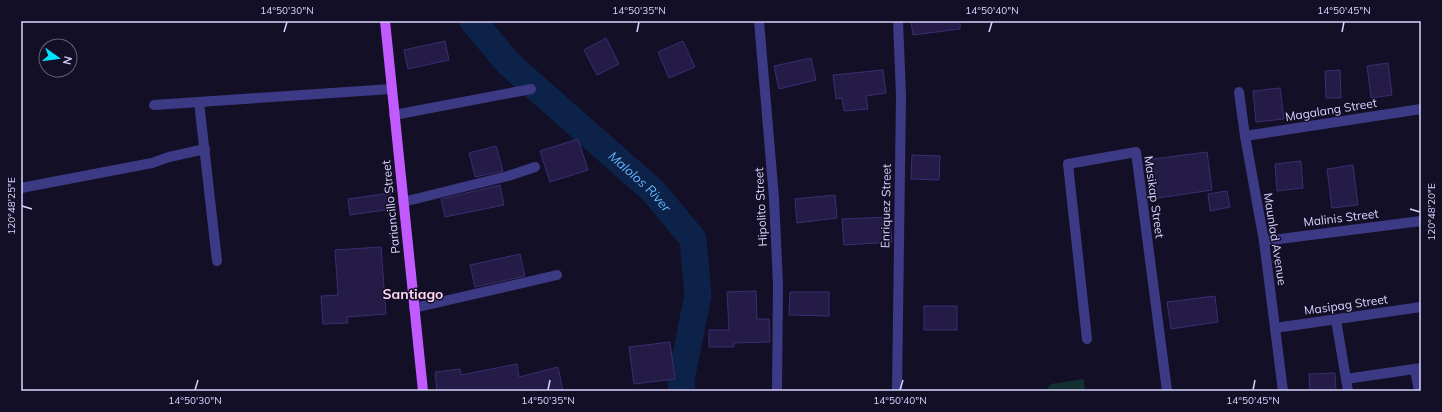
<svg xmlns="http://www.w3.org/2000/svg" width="1442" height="412" font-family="Mulish,sans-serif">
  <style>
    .green { fill: #12302f }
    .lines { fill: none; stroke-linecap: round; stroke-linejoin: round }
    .river { stroke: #0c2248; stroke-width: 27 }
    .building { fill: #241b47; stroke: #3b2d73 }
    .minor { stroke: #3d3a85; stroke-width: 10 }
    .major { stroke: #c25bff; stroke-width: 10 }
    .ticks { fill: none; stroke: #d9d4ff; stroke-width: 1.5 }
    .labels { text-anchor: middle; stroke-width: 3; stroke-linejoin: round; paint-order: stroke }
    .street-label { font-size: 12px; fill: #d9d4ff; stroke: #130f26 }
    .water-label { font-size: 13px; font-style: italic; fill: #62b6ff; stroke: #130f26 }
    .quarter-label { font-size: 14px; font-weight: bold; fill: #ffd6f0; stroke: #130f26 }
    .neatline { fill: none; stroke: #d9d4ff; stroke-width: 1.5 }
    .ticks-label { font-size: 10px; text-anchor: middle; fill: #d9d4ff }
  </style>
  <rect width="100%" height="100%" fill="#130f26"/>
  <!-- green -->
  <path class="green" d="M 1084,379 L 1085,391 L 1045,391 L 1051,384 Z"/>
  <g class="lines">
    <!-- river -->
    <path class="river" id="s1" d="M 473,21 L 509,64 L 653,191 L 693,239 L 698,295 L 681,380 L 682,391"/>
  </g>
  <!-- building -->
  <g class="building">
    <path d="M 911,21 L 960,21 L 960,29 L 913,35 Z"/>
    <path d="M 606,38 L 619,64 L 597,75 L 584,50 Z"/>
    <path d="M 445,41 L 449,60 L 408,69 L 404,50 Z"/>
    <path d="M 683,41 L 695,67 L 669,78 L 658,52 Z"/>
    <path d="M 811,58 L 816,80 L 779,89 L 774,66 Z"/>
    <path d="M 1388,63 L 1392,95 L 1371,98 L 1367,66 Z"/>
    <path d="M 883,70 L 886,93 L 866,96 L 868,109 L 844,111 L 842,98 L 836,99 L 833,75 Z"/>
    <path d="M 1340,70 L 1341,98 L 1326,98 L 1325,71 Z"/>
    <path d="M 1280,88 L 1284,119 L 1256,122 L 1253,91 Z"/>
    <path d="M 578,139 L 588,170 L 550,182 L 540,151 Z"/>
    <path d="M 496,146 L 503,171 L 475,177 L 469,153 Z"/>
    <path d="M 1207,152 L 1212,190 L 1151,199 L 1145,160 Z"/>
    <path d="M 912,155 L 940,156 L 939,180 L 911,179 Z"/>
    <path d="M 1301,161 L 1303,188 L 1277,191 L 1275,164 Z"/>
    <path d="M 1353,165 L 1358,205 L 1332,208 L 1327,169 Z"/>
    <path d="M 500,185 L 504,205 L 445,217 L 441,199 Z"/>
    <path d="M 1227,191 L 1230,207 L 1210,211 L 1208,194 Z"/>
    <path d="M 390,193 L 392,209 L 350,215 L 348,199 Z"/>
    <path d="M 835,195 L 837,218 L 797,223 L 795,199 Z"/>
    <path d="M 890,217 L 892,242 L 844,245 L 842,219 Z"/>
    <path d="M 381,247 L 386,314 L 347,317 L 348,323 L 323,324 L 321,296 L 338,295 L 335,250 Z"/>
    <path d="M 520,254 L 525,276 L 475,287 L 470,265 Z"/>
    <path d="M 756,291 L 757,319 L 769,319 L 770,342 L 734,343 L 734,347 L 709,347 L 709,330 L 729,330 L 727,292 Z"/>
    <path d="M 790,292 L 829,292 L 829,316 L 789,315 Z"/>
    <path d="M 1215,296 L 1218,322 L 1171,329 L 1167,302 Z"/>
    <rect x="924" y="306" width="33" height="24"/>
    <path d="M 670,342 L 675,379 L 634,384 L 629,347 Z"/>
    <path d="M 517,364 L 519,377 L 558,367 L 563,391 L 437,391 L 435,372 L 460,369 L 461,375 Z"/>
    <path d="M 1335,373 L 1336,391 L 1310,391 L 1309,374 Z"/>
  </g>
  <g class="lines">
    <!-- minor -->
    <g class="minor">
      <path d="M 759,21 L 774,198 L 778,284 L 777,391"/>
      <path d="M 1239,92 L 1245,136 L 1264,241 L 1283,391"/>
      <path d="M 199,102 L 217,261"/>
      <path d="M 154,105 L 391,89"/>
      <path d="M 394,115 L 531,89"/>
      <path d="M 1245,136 L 1421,109"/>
      <path d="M 21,188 L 152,163 L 169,157 L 205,149"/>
      <path d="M 403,202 L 508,176 L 535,167"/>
      <path d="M 1264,241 L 1421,221"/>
      <path d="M 414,308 L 557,275"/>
      <path d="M 1336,320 L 1346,379"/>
      <path d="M 1275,328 L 1421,307"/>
      <path d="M 1087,339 L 1068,164 L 1136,152 L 1167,391"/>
      <path d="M 1415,369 L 1419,391"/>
      <path d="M 897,391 L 901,96 L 898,21"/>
      <path d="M 1348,391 L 1346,379 L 1421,368"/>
    </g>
    <!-- major -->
    <path class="major" d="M 385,21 L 423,391"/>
  </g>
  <!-- ticks -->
  <path class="ticks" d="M 284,32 L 287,22M 637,32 L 639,22M 989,32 L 992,22M 1342,32 L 1344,22M 22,206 L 32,209M 1410,209 L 1420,212M 195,390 L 198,380M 548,390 L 550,380M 900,390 L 903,380M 1253,390 L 1255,380"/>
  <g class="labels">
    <!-- street labels -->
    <g class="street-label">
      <text transform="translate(1331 110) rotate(-9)" y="4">Magalang Street</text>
      <text transform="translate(1154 197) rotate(82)" y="4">Masikap Street</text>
      <text transform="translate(886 206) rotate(-89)" y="4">Enriquez Street</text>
      <text transform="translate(391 207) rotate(-96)" y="4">Pariancillo Street</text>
      <text transform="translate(761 207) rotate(-93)" y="4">Hipolito Street</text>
      <text transform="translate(1341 218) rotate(-7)" y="4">Malinis Street</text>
      <text transform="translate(1275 239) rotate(81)" y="4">Maunlad Avenue</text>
      <text transform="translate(1346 305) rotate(-8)" y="4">Masipag Street</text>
    </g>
    <!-- water labels -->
    <g class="water-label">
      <text dy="5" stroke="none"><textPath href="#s1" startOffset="232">Malolos River</textPath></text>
    </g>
    <!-- quarter labels -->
    <g class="quarter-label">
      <text x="413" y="299">Santiago</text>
    </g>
  </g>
  <!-- border -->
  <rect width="1442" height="412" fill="none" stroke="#130f26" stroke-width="44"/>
  <!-- north arrow -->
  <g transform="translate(58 58) rotate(104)"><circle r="19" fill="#130f26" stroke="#625e7d"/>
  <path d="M0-3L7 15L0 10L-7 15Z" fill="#00e5ff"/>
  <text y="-6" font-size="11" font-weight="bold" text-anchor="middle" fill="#d9d4ff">N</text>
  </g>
  <rect x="22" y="22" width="1398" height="368" class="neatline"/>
  <g class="ticks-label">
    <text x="287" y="14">14°50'30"N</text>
    <text x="639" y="14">14°50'35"N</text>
    <text x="992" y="14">14°50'40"N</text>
    <text x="1344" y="14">14°50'45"N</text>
    <text transform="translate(11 206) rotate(-90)" y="4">120°48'25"E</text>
    <text transform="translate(1431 212) rotate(-90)" y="4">120°48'20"E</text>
    <text x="195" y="404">14°50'30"N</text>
    <text x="548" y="404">14°50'35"N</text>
    <text x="900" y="404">14°50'40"N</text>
    <text x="1253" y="404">14°50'45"N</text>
  </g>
</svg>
